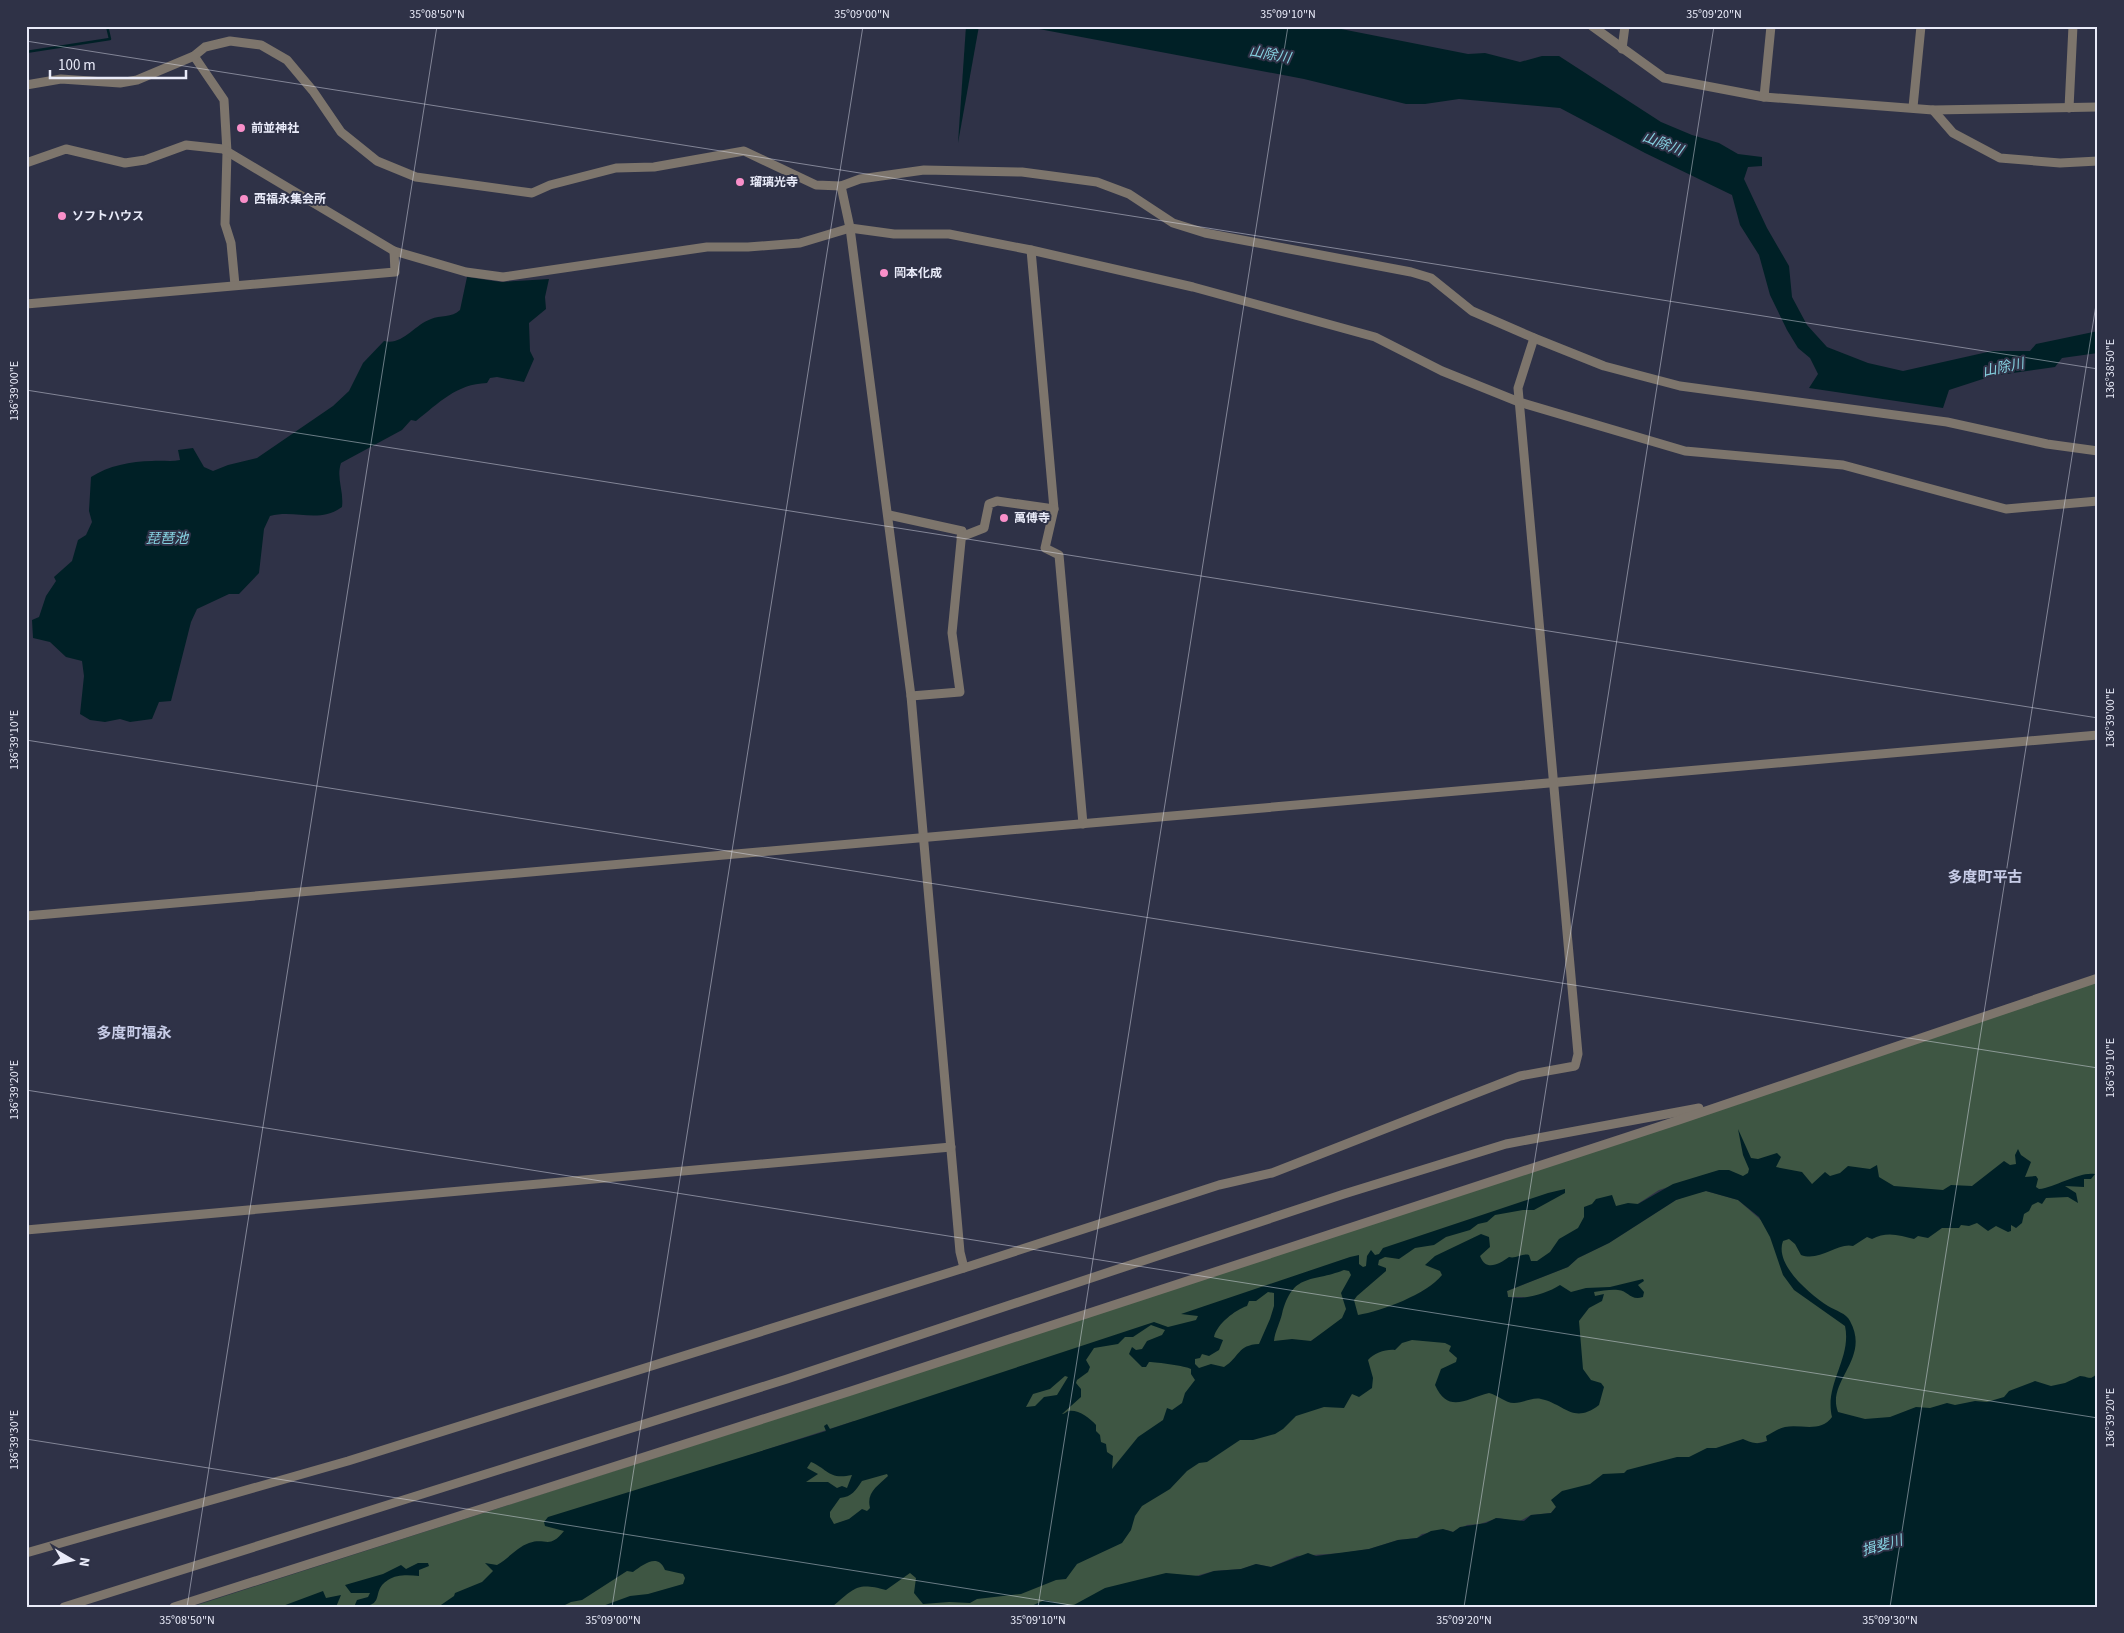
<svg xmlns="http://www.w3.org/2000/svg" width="2124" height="1633" font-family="'Source Sans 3','Noto Sans JP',sans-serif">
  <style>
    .green { fill: #3e5643 }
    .water { fill: #002026; fill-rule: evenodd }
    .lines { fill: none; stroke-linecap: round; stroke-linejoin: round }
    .stream { stroke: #002026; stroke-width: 2.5 }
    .minor { stroke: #7d756c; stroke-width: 9 }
    .ticks { fill: none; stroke: #e9ebf9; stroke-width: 1; stroke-opacity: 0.45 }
    .poi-dot { fill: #f98fc9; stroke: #2f3247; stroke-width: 2 }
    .labels { text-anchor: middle; stroke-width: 4; stroke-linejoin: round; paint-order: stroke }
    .poi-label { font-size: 12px; font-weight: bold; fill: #e9ebf9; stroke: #2f3247; text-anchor: start }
    .water-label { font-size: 14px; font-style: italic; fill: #86d2e1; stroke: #2f3247 }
    .quarter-label { font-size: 15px; font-weight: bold; fill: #c7cce7; stroke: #2f3247 }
    .neatline { fill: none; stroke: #e9ebf9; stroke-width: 2 }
    .ticks-label { font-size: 12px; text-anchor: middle; fill: #e9ebf9 }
  </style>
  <rect width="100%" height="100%" fill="#2f3247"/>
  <!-- green -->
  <g class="green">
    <path d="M 2098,981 L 2098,1383 L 1767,1441 L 1737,1448 L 1556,1507 L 1551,1513 L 1531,1515 L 1518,1522 L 1499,1518 L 1492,1520 L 1480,1524 L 1467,1525 L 1453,1532 L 1447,1530 L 1422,1534 L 1417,1538 L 1398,1540 L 1369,1549 L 1343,1553 L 1297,1556 L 1271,1567 L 1256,1564 L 1241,1569 L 1214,1571 L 1083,1607 L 793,1607 L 829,1588 L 1138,1502 L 1361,1356 L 1526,1297 L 1508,1297 L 1507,1291 L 1568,1267 L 1578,1258 L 1609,1243 L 1676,1200 L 1692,1194 L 1706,1191 L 1738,1200 L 1762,1221 L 1767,1222 L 1714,1172 L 1659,1190 L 1561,1254 L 1359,1322 L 1353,1313 L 1118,1469 L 1042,1505 L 854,1421 L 747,1456 L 570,1538 L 452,1607 L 191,1607 L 850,1395 L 1871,1059 Z"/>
    <path d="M 804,1459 L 919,1479 L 832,1533 L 750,1474 Z"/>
    <path d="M 610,1546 L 696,1569 L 673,1607 L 492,1607 Z"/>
  </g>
  <!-- water -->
  <g class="water">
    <path d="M 966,26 L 979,26 L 958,143 Z"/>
    <path d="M 1023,26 L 1326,26 L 1468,54 L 1485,53 L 1520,62 L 1542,56 L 1559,56 L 1661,122 L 1692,135 L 1719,143 L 1738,154 L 1762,157 L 1762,166 L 1748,167 L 1744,179 L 1767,228 L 1789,266 L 1792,297 L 1807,325 L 1827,347 L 1868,363 L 1903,371 L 1992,351 L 2030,351 L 2036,344 L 2098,331 L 2098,353 L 2062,358 L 2055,367 L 1992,376 L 1949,390 L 1943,408 L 1809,388 L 1818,374 L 1810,358 L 1798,348 L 1787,330 L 1770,295 L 1759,255 L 1740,225 L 1732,195 L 1645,153 L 1560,108 L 1459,99 L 1425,104 L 1406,104 L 1304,79 Z"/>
    <path d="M 467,277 L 501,282 L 549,279 L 545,297 L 546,309 L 529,323 L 530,351 L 534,359 L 524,382 L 497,377 L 490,378 L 487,383 C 456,384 439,403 416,421 L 411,420 L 402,430 L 341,463 C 336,478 344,491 342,507 C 319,524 295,509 270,516 L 264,529 L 259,573 L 239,594 L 229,594 L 197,609 L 191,622 L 171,701 L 159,702 L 152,719 L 130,722 L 120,719 L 105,722 L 90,720 L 80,714 L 84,676 L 82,661 L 66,657 L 50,642 L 33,638 L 32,620 L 39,617 L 46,596 L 56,581 L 54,577 L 72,561 L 78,540 L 86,535 L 92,522 L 89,511 L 91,477 C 108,466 131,461 152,461 C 162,460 171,462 180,460 L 178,450 L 193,448 L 204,467 L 213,471 L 228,465 L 257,458 L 333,406 L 349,391 L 363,363 L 384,341 C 402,346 414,325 431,319 C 440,315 452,318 460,310 Z"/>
    <path d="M 1738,1129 L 1751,1158 L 1758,1159 L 1777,1153 L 1781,1157 L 1776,1167 L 1802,1172 L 1812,1184 L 1825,1172 L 1830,1176 L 1840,1173 L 1848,1166 L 1870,1169 L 1877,1165 L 1879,1177 L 1894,1186 L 1943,1190 L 1951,1185 L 1972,1186 L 2004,1161 L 2010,1165 L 2016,1164 L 2015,1155 L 2018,1149 L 2021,1155 L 2031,1162 L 2025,1177 L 2036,1176 L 2038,1179 L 2036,1187 L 2039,1189 C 2056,1187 2080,1171 2095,1174 L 2091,1179 L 2084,1179 L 2084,1187 L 2065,1186 L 2076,1193 L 2078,1203 L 2068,1197 L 2046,1198 L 2042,1204 L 2038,1202 L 2032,1205 L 2029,1211 L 2024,1214 L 2022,1223 L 2016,1228 L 2011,1225 L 2011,1231 L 2008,1232 L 1996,1226 L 1988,1231 L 1977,1223 L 1969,1226 L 1961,1225 L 1959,1228 L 1942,1228 L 1928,1238 L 1918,1236 L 1914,1239 C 1900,1235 1886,1231 1872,1239 L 1867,1237 L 1853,1246 C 1838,1242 1820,1262 1801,1255 L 1795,1244 L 1789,1239 L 1783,1241 C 1774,1265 1811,1295 1828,1306 C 1836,1311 1846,1313 1850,1321 C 1871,1359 1826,1381 1838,1412 L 1865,1419 L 1890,1417 L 1916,1407 L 1930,1408 L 1947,1403 L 1955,1405 L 1975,1401 L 1987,1402 L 2004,1397 L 2009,1391 L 2035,1381 L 2051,1386 L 2065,1383 L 2080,1376 C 2091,1377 2089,1381 2098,1373 L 2098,1607 L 1029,1607 L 1045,1600 L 1072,1606 L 1105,1588 L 1166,1573 L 1199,1576 L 1214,1571 L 1241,1569 L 1256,1564 L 1271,1567 L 1308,1553 L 1316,1556 L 1369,1549 L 1398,1540 L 1417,1538 L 1431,1531 L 1443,1529 L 1453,1532 L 1460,1527 L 1486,1523 L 1496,1518 L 1524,1521 L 1531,1515 L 1551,1513 L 1556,1507 L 1551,1500 L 1562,1491 L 1590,1484 L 1603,1474 L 1624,1473 L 1627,1470 L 1677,1457 L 1689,1457 L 1707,1448 L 1716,1448 L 1743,1439 C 1753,1443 1756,1445 1767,1441 L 1766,1436 C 1772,1433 1779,1428 1785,1427 C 1801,1424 1821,1433 1832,1417 C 1824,1384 1852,1358 1845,1326 L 1794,1290 L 1783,1275 L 1770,1237 L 1759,1217 L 1738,1200 L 1706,1191 L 1676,1200 L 1609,1243 L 1578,1258 L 1568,1267 L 1507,1291 L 1508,1297 C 1525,1300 1546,1294 1560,1285 L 1571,1292 L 1586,1288 L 1610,1287 L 1643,1279 L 1644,1281 L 1638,1285 L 1644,1292 L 1643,1297 C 1630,1301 1629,1291 1618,1290 C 1611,1289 1602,1291 1594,1292 L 1595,1296 L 1604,1294 L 1602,1301 L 1589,1308 L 1579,1321 L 1583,1369 L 1591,1380 L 1601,1383 L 1604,1387 L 1599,1405 C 1573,1425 1565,1404 1541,1399 C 1532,1397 1524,1403 1514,1403 C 1505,1403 1498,1395 1489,1393 C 1466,1399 1448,1414 1435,1385 L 1441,1369 L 1456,1362 L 1457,1358 L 1449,1351 L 1451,1346 L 1445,1343 L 1412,1340 L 1402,1343 L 1395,1350 C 1386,1349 1374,1353 1368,1360 L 1373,1378 L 1372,1388 L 1359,1397 L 1352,1394 L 1344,1408 L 1324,1407 L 1296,1416 L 1283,1429 L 1275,1434 L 1253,1440 L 1240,1440 L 1207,1462 L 1199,1463 L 1187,1471 L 1170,1489 L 1142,1506 L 1135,1516 L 1131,1530 L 1122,1543 L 1077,1564 L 1066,1579 L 1056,1580 L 1021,1594 L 977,1599 L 970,1603 L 949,1602 L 923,1604 L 914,1593 L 916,1578 L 910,1573 L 886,1590 C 856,1582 855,1588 832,1607 L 600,1607 L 630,1596 L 648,1594 L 683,1584 L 685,1578 L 683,1574 L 665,1570 C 658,1553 644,1564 633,1572 L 627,1571 L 582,1600 L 571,1602 L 561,1607 L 438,1607 L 454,1596 L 455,1593 L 482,1582 L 493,1571 L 485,1563 L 497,1565 C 508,1559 517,1547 529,1543 C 546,1537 549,1550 564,1531 L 545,1526 L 544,1522 L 548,1517 L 826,1431 L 824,1426 L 827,1424 L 830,1429 L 1154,1322 L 1168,1327 L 1196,1320 L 1198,1316 L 1181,1314 L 1350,1257 L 1359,1255 L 1359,1264 L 1363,1267 L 1366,1266 L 1367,1256 L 1371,1250 L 1375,1255 L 1379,1254 L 1383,1248 L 1548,1193 L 1565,1189 L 1565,1193 L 1534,1210 L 1523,1210 L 1495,1215 L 1487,1222 L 1478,1224 L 1470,1230 L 1446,1237 L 1434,1245 L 1415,1248 L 1399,1259 L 1385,1257 L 1379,1260 L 1378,1265 L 1386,1268 L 1386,1271 L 1357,1296 L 1354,1300 L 1358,1315 C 1382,1311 1427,1294 1442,1275 L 1440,1271 L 1425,1265 L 1435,1256 L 1481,1234 L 1489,1237 L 1490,1247 L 1480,1256 C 1486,1272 1499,1264 1509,1257 C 1516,1259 1522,1253 1529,1255 L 1531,1261 L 1537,1261 L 1550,1252 L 1559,1239 L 1578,1228 L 1584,1217 L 1584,1207 L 1592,1204 L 1596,1199 L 1612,1195 L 1616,1206 L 1628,1203 L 1638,1204 L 1673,1184 L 1719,1170 L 1729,1170 L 1743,1176 L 1748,1173 L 1749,1169 L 1743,1155 ZM 1344,1270 L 1349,1271 L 1351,1275 L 1341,1293 L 1346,1309 L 1342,1318 L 1311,1341 L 1292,1339 L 1274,1341 C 1275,1331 1280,1323 1282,1314 C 1293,1272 1311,1283 1344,1270 ZM 1268,1292 L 1274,1293 L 1274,1306 L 1270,1319 L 1259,1344 C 1237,1345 1240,1357 1224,1367 L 1211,1364 L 1199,1368 L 1195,1364 L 1195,1359 L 1200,1358 L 1202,1354 L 1209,1356 L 1219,1350 L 1223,1340 L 1214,1337 C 1217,1324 1235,1310 1247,1306 L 1249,1301 L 1256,1301 ZM 1151,1325 L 1165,1330 L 1162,1335 L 1147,1341 L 1142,1349 L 1136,1350 L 1132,1347 L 1129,1354 L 1142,1367 L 1146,1367 L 1149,1362 C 1157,1362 1186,1366 1191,1369 L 1191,1374 L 1195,1380 L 1185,1393 L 1182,1403 L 1172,1410 L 1167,1408 L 1163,1420 L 1138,1437 L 1112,1469 L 1113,1456 L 1107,1452 L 1106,1444 L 1101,1442 L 1100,1435 L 1096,1431 L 1096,1425 C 1090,1418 1078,1409 1068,1411 C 1066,1412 1064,1414 1062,1414 L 1081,1397 L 1081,1389 L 1076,1383 L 1077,1380 L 1088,1372 L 1090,1367 L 1086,1360 L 1094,1348 L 1118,1344 L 1125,1337 L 1133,1337 ZM 1065,1376 L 1068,1377 L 1057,1395 L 1044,1397 L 1035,1406 L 1026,1407 L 1033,1394 L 1050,1389 ZM 811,1462 C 828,1469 828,1480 852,1475 L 847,1488 L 842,1486 L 837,1488 L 828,1482 L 806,1482 L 818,1474 L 807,1468 ZM 887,1474 L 888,1476 C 878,1486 866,1492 870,1508 L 867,1511 L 862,1509 L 849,1519 L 834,1524 L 830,1517 L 830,1512 L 840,1498 C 852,1497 856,1490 862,1481 Z"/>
    <path d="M 418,1563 L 428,1563 L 429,1566 L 419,1570 L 419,1576 C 409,1575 397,1574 388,1580 C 369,1592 389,1607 354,1607 L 357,1600 L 368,1597 L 370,1593 L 351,1593 L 345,1585 L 383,1574 L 401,1565 L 406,1569 Z"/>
    <path d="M 323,1591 L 326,1598 L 341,1595 L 336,1607 L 280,1607 Z"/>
  </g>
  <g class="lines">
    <!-- stream -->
    <path class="stream" d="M 26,52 L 110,39 L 107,26"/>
    <!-- minor -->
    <g class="minor">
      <path d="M 1592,26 L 1664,78 L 1764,97 L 1933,110 L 2098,107"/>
      <path d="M 1622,49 L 1625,26"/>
      <path d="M 194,56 L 224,100 L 227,152 L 225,224 L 231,243 L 235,285"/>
      <path d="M 26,85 L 61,79 L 120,83 L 137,80 L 194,56 L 205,47 L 230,41 L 261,45 L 287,60 L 313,91 L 341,132 L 377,161 L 416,177 L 532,193 L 550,185 L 616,168 L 654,167 L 744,151 L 816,185 L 841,186 L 860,179 L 924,170 L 1022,172 L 1097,182 L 1129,194 L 1173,223 L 1205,233 L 1411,272 L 1431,278 L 1472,311 L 1534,338 L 1604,366 L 1680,386 L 1947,422 L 2047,444 L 2098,451"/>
      <path d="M 1764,97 L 1771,26"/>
      <path d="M 1913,107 L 1921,26"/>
      <path d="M 2069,108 L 2073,26"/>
      <path d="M 1933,110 L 1953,133 L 2000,158 L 2060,163 L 2098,161"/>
      <path d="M 26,163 L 66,149 L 125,163 L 145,160 L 186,145 L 223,149 L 394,251 L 466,272 L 503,277 L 707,247 L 748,247 L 800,243 L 850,228 L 894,234 L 949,234 L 1031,250 L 1193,287 L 1375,337 L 1442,371 L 1519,402 L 1685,451 L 1843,465 L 2006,509 L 2098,501"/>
      <path d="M 841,186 L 850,228 L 911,696 L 960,1252 L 964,1268"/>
      <path d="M 1031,250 L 1054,509 L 1045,548 L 1059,555 L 1083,824"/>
      <path d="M 26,304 L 395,272 L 394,251"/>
      <path d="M 889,515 L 962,531 L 952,633 L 960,692 L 911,696"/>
      <path d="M 961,537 L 984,528 L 989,504 L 997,501 L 1054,509"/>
      <path d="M 26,916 L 2098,735"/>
      <path d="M 26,1230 L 951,1147"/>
      <path d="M 26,1553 L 348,1461 L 964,1268 L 1219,1185 L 1272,1173 L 1520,1076 L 1575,1066 L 1578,1054 L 1518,388 L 1534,338"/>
      <path d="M 64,1607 L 787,1379 L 1344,1194 L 1506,1144 L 1699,1108"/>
      <path d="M 174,1607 L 851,1391 L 1679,1120 L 2098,978"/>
    </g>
  </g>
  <!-- ticks -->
  <path class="ticks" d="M 26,41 L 2098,369M 26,390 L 2098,718M 26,740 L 2098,1068M 26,1090 L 2098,1418M 26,1439 L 1083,1607M 187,1607 L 437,26M 612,1607 L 863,26M 1038,1607 L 1288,26M 1464,1607 L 1714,26M 1890,1607 L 2098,292"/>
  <!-- markers -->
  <g class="poi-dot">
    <circle cx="241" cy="128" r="5"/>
    <circle cx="740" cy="182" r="5"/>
    <circle cx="244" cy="199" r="5"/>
    <circle cx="62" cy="216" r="5"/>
    <circle cx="884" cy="273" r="5"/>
    <circle cx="1004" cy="518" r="5"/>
  </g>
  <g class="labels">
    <!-- poi labels -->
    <g class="poi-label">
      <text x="251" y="132">前並神社</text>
      <text x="750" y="186">瑠璃光寺</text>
      <text x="254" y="203">西福永集会所</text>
      <text x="72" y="220">ソフトハウス</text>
      <text x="894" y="277">岡本化成</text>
      <text x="1014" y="522">萬傅寺</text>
    </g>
    <!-- water labels -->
    <g class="water-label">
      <text transform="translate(1270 54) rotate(10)" y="5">山除川</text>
      <text transform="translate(1663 143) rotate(21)" y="5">山除川</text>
      <text transform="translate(2003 367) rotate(-12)" y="5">山除川</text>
      <text x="167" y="543">琵琶池</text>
      <text transform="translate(1882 1545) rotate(-16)" y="5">揖斐川</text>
    </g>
    <!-- quarter labels -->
    <g class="quarter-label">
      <text x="1985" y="882">多度町平古</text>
      <text x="134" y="1038">多度町福永</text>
    </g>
  </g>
  <!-- border -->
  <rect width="2124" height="1633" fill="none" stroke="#2f3247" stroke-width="55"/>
  <!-- north arrow -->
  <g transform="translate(72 1560) rotate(99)" stroke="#2f3247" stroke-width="4" paint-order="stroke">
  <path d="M0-4L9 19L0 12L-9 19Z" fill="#e9ebf9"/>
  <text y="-8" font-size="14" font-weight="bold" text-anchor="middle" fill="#e9ebf9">N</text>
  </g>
  <!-- scale -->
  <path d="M50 70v8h136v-8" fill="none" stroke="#e9ebf9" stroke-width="2.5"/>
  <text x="58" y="70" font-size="15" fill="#e9ebf9" stroke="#2f3247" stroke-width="4" paint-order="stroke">100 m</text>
  <rect x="28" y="28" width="2068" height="1578" class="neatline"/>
  <g class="ticks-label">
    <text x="437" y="18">35°08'50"N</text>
    <text x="862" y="18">35°09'00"N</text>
    <text x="1288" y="18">35°09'10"N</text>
    <text x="1714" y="18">35°09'20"N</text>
    <text transform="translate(2110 369) rotate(-90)" y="4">136°38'50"E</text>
    <text transform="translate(14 391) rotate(-90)" y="4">136°39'00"E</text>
    <text transform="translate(2110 718) rotate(-90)" y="4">136°39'00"E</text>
    <text transform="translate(14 740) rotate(-90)" y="4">136°39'10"E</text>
    <text transform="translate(2110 1068) rotate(-90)" y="4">136°39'10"E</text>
    <text transform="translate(14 1090) rotate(-90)" y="4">136°39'20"E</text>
    <text transform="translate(2110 1418) rotate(-90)" y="4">136°39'20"E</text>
    <text transform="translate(14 1440) rotate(-90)" y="4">136°39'30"E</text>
    <text x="187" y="1624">35°08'50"N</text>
    <text x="613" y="1624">35°09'00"N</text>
    <text x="1038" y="1624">35°09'10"N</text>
    <text x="1464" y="1624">35°09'20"N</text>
    <text x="1890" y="1624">35°09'30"N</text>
  </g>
</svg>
